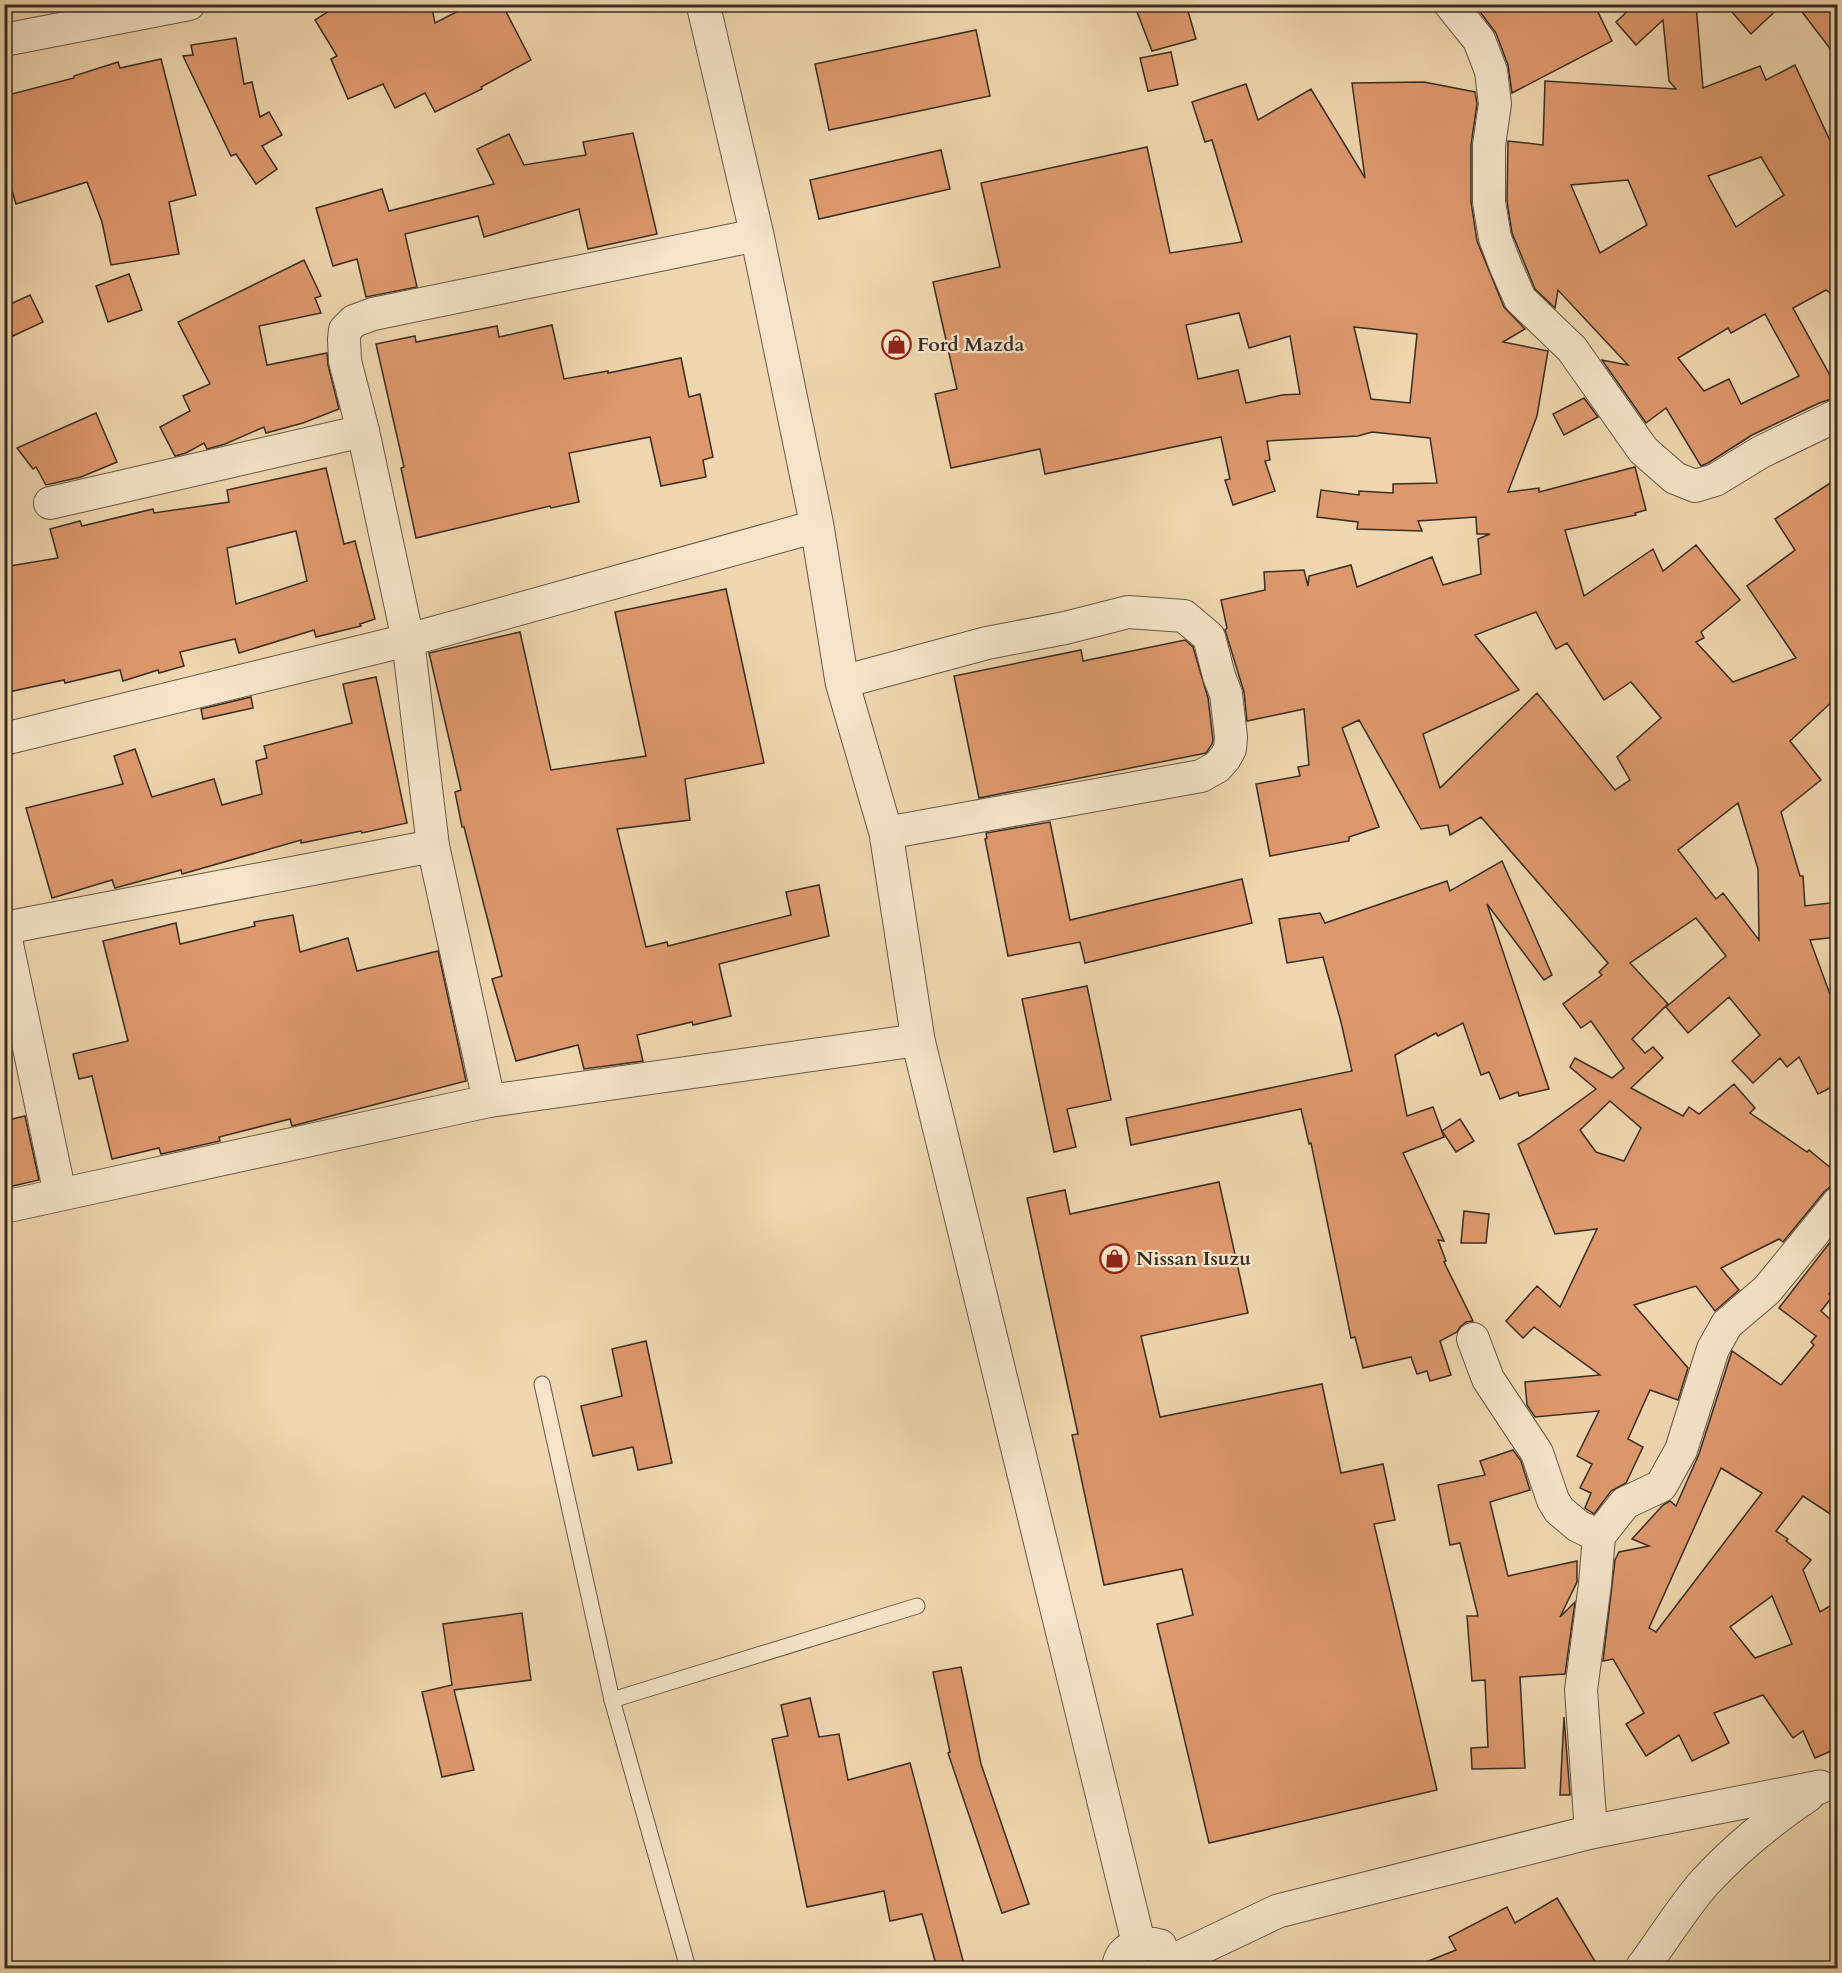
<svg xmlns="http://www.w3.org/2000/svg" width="1842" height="1973" font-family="Cardo,serif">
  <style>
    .building { fill: #de986d; stroke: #382e24; stroke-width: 1.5; fill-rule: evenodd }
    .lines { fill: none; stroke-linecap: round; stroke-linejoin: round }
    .service-casing { stroke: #665846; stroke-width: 17 }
    .minor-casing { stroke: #665846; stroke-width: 34 }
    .tertiary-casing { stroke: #665846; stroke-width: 35 }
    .service { stroke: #f5e4ca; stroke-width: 15 }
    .minor { stroke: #f5e4ca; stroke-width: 32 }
    .tertiary { stroke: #f5e4ca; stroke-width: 33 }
    .labels { text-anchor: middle; stroke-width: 4.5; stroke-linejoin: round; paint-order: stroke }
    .poi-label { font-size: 20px; font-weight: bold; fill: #382e24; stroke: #f5e4ca; text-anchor: start }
  </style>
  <rect width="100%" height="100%" fill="#efd6ae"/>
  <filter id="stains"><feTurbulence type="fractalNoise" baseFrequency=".00333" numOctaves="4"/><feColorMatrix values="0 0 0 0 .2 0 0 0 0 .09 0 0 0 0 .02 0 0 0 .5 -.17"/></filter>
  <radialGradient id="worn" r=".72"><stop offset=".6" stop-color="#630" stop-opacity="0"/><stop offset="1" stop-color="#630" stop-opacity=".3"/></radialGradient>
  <!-- building -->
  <g class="building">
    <path d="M 340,4 L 431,4 L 435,23 L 472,4 L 502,4 L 531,60 L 481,87 L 482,89 L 435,112 L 425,93 L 395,108 L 383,84 L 348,99 L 331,59 L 337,56 L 315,20 Z"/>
    <path d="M 1134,4 L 1186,4 L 1196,39 L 1152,51 Z"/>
    <path d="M 1474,4 L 1594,4 L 1612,41 L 1512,93 L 1508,65 L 1496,33 Z"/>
    <path d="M 1635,4 L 1696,4 L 1703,88 L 1760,66 L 1766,80 L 1795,65 L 1838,158 L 1838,299 L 1826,290 L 1793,308 L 1838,390 L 1838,397 L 1819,403 L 1752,435 L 1708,463 L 1701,466 L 1666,408 L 1646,423 L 1602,360 L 1628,365 L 1558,290 L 1555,308 L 1535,289 L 1512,233 L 1507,201 L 1508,141 L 1543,145 L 1545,81 L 1676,89 L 1669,81 L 1663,20 L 1636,45 L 1616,22 ZM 1761,157 L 1784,195 L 1736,227 L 1708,176 ZM 1628,180 L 1647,225 L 1600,253 L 1571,185 ZM 1765,314 L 1799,376 L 1741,404 L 1729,379 L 1704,391 L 1678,358 L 1728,328 L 1731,333 Z"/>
    <path d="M 1725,4 L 1783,4 L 1751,34 Z"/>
    <path d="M 1796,4 L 1838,4 L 1838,59 Z"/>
    <path d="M 976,30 L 990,96 L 829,130 L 815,64 Z"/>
    <path d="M 236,38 L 244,84 L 252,82 L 260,117 L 269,112 L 282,135 L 262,146 L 277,169 L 256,184 L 236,154 L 231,156 L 183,56 L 193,55 L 191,45 Z"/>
    <path d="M 1171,52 L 1178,85 L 1148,91 L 1140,58 Z"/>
    <path d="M 161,59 L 196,195 L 169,202 L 179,254 L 111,265 L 102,222 L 87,182 L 16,204 L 4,164 L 4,96 L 74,78 L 74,76 L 118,62 L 120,68 Z"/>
    <path d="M 1424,82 L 1475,92 L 1477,104 L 1471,145 L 1471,202 L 1477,241 L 1504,307 L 1525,329 L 1503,342 L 1548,351 L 1537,416 L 1508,492 L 1539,488 L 1539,492 L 1635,467 L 1646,510 L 1635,513 L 1636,515 L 1565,530 L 1584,596 L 1653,549 L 1663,571 L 1696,545 L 1740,600 L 1701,632 L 1704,638 L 1696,642 L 1733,682 L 1796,658 L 1747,586 L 1795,550 L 1775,519 L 1838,478 L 1838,696 L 1790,741 L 1821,780 L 1781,812 L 1800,876 L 1803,876 L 1805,906 L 1838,902 L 1838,937 L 1810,940 L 1838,1016 L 1838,1084 L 1818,1094 L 1799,1057 L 1787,1067 L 1780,1058 L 1753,1083 L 1732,1061 L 1760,1035 L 1729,997 L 1688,1033 L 1666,1007 L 1726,956 L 1696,918 L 1630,963 L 1668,1004 L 1632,1039 L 1645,1053 L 1653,1047 L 1663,1058 L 1631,1088 L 1683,1116 L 1689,1107 L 1699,1114 L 1734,1084 L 1755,1108 L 1750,1113 L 1807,1152 L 1809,1150 L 1838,1174 L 1838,1185 L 1831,1186 L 1824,1192 L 1783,1242 L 1779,1239 L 1721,1268 L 1739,1290 L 1715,1311 L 1696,1286 L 1634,1305 L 1688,1368 L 1678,1400 L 1650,1390 L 1628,1439 L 1643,1447 L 1626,1483 L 1611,1491 L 1594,1514 L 1585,1508 L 1591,1493 L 1580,1488 L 1592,1464 L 1577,1456 L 1599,1411 L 1535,1417 L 1527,1405 L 1525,1382 L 1600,1375 L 1534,1327 L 1523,1338 L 1506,1321 L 1537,1286 L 1560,1307 L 1597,1229 L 1555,1234 L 1518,1144 L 1529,1138 L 1596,1089 L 1570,1067 L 1575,1058 L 1612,1078 L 1624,1068 L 1591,1021 L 1581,1028 L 1563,1004 L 1602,975 L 1599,972 L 1608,963 L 1481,817 L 1450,835 L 1448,825 L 1421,829 L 1359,720 L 1342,728 L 1379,827 L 1349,837 L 1349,841 L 1270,856 L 1256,784 L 1300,776 L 1298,767 L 1309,765 L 1304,709 L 1247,721 L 1244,692 L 1225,630 L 1227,628 L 1221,600 L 1265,590 L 1264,572 L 1304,570 L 1308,586 L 1309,576 L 1351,565 L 1357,587 L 1432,557 L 1443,585 L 1481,574 L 1478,539 L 1490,534 L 1477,534 L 1476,517 L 1418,521 L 1422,531 L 1357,529 L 1358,522 L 1317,517 L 1321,490 L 1359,495 L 1359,491 L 1393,493 L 1393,484 L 1437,483 L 1430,438 L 1372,432 L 1358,436 L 1267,441 L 1270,460 L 1265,461 L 1275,491 L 1233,505 L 1225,480 L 1230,479 L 1221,437 L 1045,474 L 1040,449 L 951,468 L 935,394 L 957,389 L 933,282 L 1000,267 L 981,183 L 1147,147 L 1170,253 L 1242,242 L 1212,140 L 1205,142 L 1192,102 L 1246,84 L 1258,120 L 1311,89 L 1365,178 L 1352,83 ZM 1239,313 L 1249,348 L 1290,336 L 1300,394 L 1282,395 L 1246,403 L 1238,370 L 1198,379 L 1186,325 ZM 1354,327 L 1417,334 L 1410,403 L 1371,399 ZM 1536,612 L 1556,649 L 1567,643 L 1604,700 L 1631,682 L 1661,718 L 1617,757 L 1630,780 L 1615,790 L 1537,693 L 1440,788 L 1423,734 L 1519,690 L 1475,635 ZM 1738,803 L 1758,869 L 1759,940 L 1723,893 L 1716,899 L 1678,850 ZM 1610,1101 L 1641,1128 L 1624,1161 L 1596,1152 L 1580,1130 Z"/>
    <path d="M 633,133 L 657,234 L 588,249 L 579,209 L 484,237 L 478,216 L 405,234 L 417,287 L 366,297 L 357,259 L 333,266 L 316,208 L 382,189 L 389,211 L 494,184 L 477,149 L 509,134 L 524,165 L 586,155 L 583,142 Z"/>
    <path d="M 941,150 L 950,189 L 819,219 L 810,180 Z"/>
    <path d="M 304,260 L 321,296 L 315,298 L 321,313 L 259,326 L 267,365 L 327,353 L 328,365 L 339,409 L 303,423 L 266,433 L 264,427 L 225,444 L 207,449 L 204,443 L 186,453 L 175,456 L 160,427 L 190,411 L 183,396 L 210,384 L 178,322 Z"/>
    <path d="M 129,274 L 142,310 L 108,322 L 96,286 Z"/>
    <path d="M 30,295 L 43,322 L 13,336 L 4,318 L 4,307 Z"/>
    <path d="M 552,325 L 564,379 L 608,371 L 608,373 L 681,358 L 689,397 L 700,394 L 713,457 L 703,460 L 706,477 L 661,486 L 650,437 L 569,453 L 579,502 L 551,508 L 550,506 L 416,538 L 401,468 L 404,467 L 376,344 L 415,336 L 416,342 L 497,326 L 499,337 Z"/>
    <path d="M 1584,398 L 1598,417 L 1564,435 L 1553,414 Z"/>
    <path d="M 96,413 L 117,462 L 81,477 L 46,485 L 36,467 L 33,469 L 17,448 Z"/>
    <path d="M 326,468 L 344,544 L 355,541 L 375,619 L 360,624 L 361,626 L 316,637 L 314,630 L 239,653 L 235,639 L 180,652 L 184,666 L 159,673 L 158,670 L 123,681 L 120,670 L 65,683 L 64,680 L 4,693 L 4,567 L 58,558 L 50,529 L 80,521 L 82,526 L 153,509 L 154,513 L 229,502 L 227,490 ZM 296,531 L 307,581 L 236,604 L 227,548 Z"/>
    <path d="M 726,589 L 764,763 L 685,779 L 690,820 L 617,829 L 646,947 L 667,942 L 668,946 L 791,915 L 786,892 L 819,885 L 829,936 L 719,964 L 731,1016 L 693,1025 L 692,1022 L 637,1035 L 643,1061 L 584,1069 L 578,1045 L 516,1061 L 492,979 L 502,976 L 464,827 L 462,827 L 455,792 L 461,790 L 429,653 L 520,632 L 551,770 L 646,756 L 615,612 Z"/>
    <path d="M 1185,640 L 1193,647 L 1208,698 L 1213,740 L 1212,744 L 1206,753 L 979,798 L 954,676 L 1081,650 L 1083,661 Z"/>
    <path d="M 376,677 L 407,823 L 362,833 L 361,831 L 301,843 L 301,840 L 182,874 L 181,870 L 115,888 L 112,880 L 52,898 L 26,808 L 123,784 L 114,756 L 135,749 L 152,797 L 214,779 L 222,805 L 262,794 L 256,761 L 267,758 L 264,746 L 352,723 L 343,684 Z"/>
    <path d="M 251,697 L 253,708 L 203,719 L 201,709 Z"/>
    <path d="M 1050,822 L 1070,920 L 1242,879 L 1252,923 L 1085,963 L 1080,942 L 1008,956 L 985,839 L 987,838 L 986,833 Z"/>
    <path d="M 1502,861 L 1552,975 L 1544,980 L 1487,904 L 1549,1089 L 1519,1096 L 1518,1092 L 1500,1099 L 1489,1072 L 1481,1075 L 1463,1023 L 1438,1036 L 1436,1033 L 1395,1055 L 1407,1116 L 1433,1107 L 1444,1137 L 1403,1153 L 1444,1241 L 1438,1240 L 1446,1261 L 1444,1262 L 1473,1321 L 1466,1322 L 1460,1327 L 1457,1332 L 1440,1341 L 1451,1375 L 1430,1381 L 1427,1371 L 1417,1374 L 1411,1357 L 1363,1368 L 1355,1337 L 1351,1338 L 1311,1143 L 1309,1144 L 1301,1109 L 1131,1145 L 1126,1118 L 1352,1071 L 1341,1022 L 1323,957 L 1287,963 L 1279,919 L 1320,913 L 1325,923 L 1447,881 L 1450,891 Z"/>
    <path d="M 293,915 L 300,952 L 348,938 L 357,971 L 438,951 L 466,1081 L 292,1126 L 290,1119 L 219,1137 L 220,1141 L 161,1154 L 159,1148 L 112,1159 L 92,1076 L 79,1079 L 73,1054 L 128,1041 L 103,941 L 176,923 L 180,944 L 255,926 L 254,922 Z"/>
    <path d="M 1087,986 L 1111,1100 L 1067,1109 L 1076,1147 L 1054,1152 L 1022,999 Z"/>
    <path d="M 25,1116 L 39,1180 L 4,1188 L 4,1121 Z"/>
    <path d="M 1460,1119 L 1474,1141 L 1456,1152 L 1442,1131 Z"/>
    <path d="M 1219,1182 L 1248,1313 L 1141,1336 L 1160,1417 L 1322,1384 L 1341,1473 L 1383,1464 L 1395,1520 L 1374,1524 L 1437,1790 L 1209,1843 L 1157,1624 L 1193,1615 L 1182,1569 L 1104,1585 L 1072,1435 L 1078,1434 L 1027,1198 L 1065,1190 L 1070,1214 Z"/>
    <path d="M 1464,1211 L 1489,1214 L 1486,1243 L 1461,1243 Z"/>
    <path d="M 1838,1232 L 1838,1282 L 1829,1294 L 1832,1297 L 1821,1311 L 1831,1320 L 1838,1313 L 1838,1519 L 1803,1496 L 1776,1531 L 1788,1539 L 1786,1541 L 1811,1560 L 1803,1570 L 1820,1612 L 1838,1601 L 1838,1748 L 1815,1758 L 1803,1731 L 1793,1738 L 1763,1695 L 1714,1713 L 1729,1743 L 1692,1761 L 1679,1735 L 1646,1756 L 1626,1724 L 1644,1713 L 1613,1659 L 1603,1661 L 1615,1560 L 1619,1552 L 1649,1546 L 1632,1539 L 1663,1505 L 1670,1501 L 1676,1506 L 1699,1454 L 1732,1351 L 1781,1385 L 1814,1345 L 1811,1342 L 1816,1336 L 1779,1308 ZM 1721,1468 L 1762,1493 L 1656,1632 L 1649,1628 ZM 1772,1596 L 1792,1644 L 1755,1658 L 1730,1627 Z"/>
    <path d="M 646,1341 L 672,1463 L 638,1470 L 633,1447 L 593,1456 L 581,1406 L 622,1396 L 612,1349 Z"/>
    <path d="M 1513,1450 L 1521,1461 L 1530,1490 L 1490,1502 L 1508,1576 L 1577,1561 L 1577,1582 L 1560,1617 L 1575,1602 L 1565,1674 L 1520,1677 L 1525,1768 L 1472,1769 L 1471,1748 L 1488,1747 L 1485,1680 L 1472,1681 L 1467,1616 L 1478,1616 L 1460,1543 L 1450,1545 L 1438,1485 L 1485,1475 L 1480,1461 Z"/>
    <path d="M 522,1613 L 531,1680 L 454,1690 L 474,1770 L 442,1777 L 422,1692 L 452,1685 L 443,1624 Z"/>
    <path d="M 961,1667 L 981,1764 L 1029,1904 L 1002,1913 L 948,1753 L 950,1752 L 933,1672 Z"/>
    <path d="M 810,1698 L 819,1737 L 839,1734 L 848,1780 L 910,1763 L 965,1968 L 937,1968 L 922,1914 L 890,1921 L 884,1891 L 807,1907 L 772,1739 L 788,1736 L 781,1705 Z"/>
    <path d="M 1564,1717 L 1570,1795 L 1560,1795 Z"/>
    <path d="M 1557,1898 L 1599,1968 L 1411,1968 L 1456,1950 L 1449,1937 L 1507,1907 L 1515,1923 Z"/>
  </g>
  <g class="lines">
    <defs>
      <g id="service">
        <path d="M 542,1384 L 612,1700 L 688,1968"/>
        <path d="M 612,1700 L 917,1606"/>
      </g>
      <g id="minor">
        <path d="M 1450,4 L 1479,40 L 1491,71 L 1495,104 L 1489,145 L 1489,202 L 1495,238 L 1506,267 L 1520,299 L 1572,349 L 1643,450 L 1675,478 L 1695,486 L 1715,480 L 1761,452 L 1838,415"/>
        <path d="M 4,40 L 189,4"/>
        <path d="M 50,503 L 363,431"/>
        <path d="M 842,682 L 987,643 L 1065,628 L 1128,612 L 1184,616 L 1209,637 L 1219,676 L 1226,694 L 1231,737 L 1230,749 L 1225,758 L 1217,767 L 1201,776 L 886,833"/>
        <path d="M 4,739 L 408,640 L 817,526"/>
        <path d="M 4,928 L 433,846"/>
        <path d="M 4,930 L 60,1194"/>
        <path d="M 489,1101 L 433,846 L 408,640 L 363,431 L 345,361 L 344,339 L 345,330 L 354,321 L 373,314 L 757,235"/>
        <path d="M 4,1207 L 489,1101 L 918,1040"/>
        <path d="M 1473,1339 L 1488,1379 L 1537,1453 L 1553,1500 L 1559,1510 L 1578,1526 L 1599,1536"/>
        <path d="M 1591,1832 L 1581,1690 L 1595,1584 L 1599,1536 L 1625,1503 L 1661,1486 L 1681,1450 L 1713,1349 L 1727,1324 L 1767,1290 L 1838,1203"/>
      </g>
      <g id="tertiary">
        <path d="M 703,4 L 757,235 L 817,526 L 842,682 L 886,833 L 918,1040 L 1139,1945"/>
        <path d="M 1175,1960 L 1278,1911 L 1591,1832 L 1820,1787"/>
        <path d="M 1118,1968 C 1119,1965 1120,1958 1123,1955 C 1132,1944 1147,1942 1160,1946"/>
        <path d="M 1642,1968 C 1663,1940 1682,1908 1705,1882 C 1736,1848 1771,1820 1808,1795"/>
      </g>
    </defs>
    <!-- service casing -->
    <use href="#service" class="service-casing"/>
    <!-- minor casing -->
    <use href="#minor" class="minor-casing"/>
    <!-- tertiary casing -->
    <use href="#tertiary" class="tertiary-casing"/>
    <!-- service -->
    <use href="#service" class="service"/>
    <!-- minor -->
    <use href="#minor" class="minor"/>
    <!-- tertiary -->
    <use href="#tertiary" class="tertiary"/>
  </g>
  <!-- icons -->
  <defs>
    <symbol id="shop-ring" viewBox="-11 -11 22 22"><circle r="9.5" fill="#f5e4ca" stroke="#8f2418" stroke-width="1.5"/><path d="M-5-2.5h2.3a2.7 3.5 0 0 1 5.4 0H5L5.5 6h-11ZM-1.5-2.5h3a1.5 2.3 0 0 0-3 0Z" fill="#8f2418"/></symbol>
  </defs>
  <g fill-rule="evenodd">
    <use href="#shop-ring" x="880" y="328" width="33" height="33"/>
    <use href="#shop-ring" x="1098" y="1242" width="33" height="33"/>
  </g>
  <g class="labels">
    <!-- poi labels -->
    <g class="poi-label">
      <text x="917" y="351">Ford Mazda</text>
      <text x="1136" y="1265">Nissan Isuzu</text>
    </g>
  </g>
  <!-- margin -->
  <rect width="1842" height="1973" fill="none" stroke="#efd6ae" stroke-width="24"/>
  <rect x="6" y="6" width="1830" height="1961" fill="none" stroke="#382e24" stroke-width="3"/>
  <rect x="12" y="12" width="1818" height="1949" fill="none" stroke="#382e24" stroke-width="1.5"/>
  <rect width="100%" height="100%" filter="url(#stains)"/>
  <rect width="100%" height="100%" fill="url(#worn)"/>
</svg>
